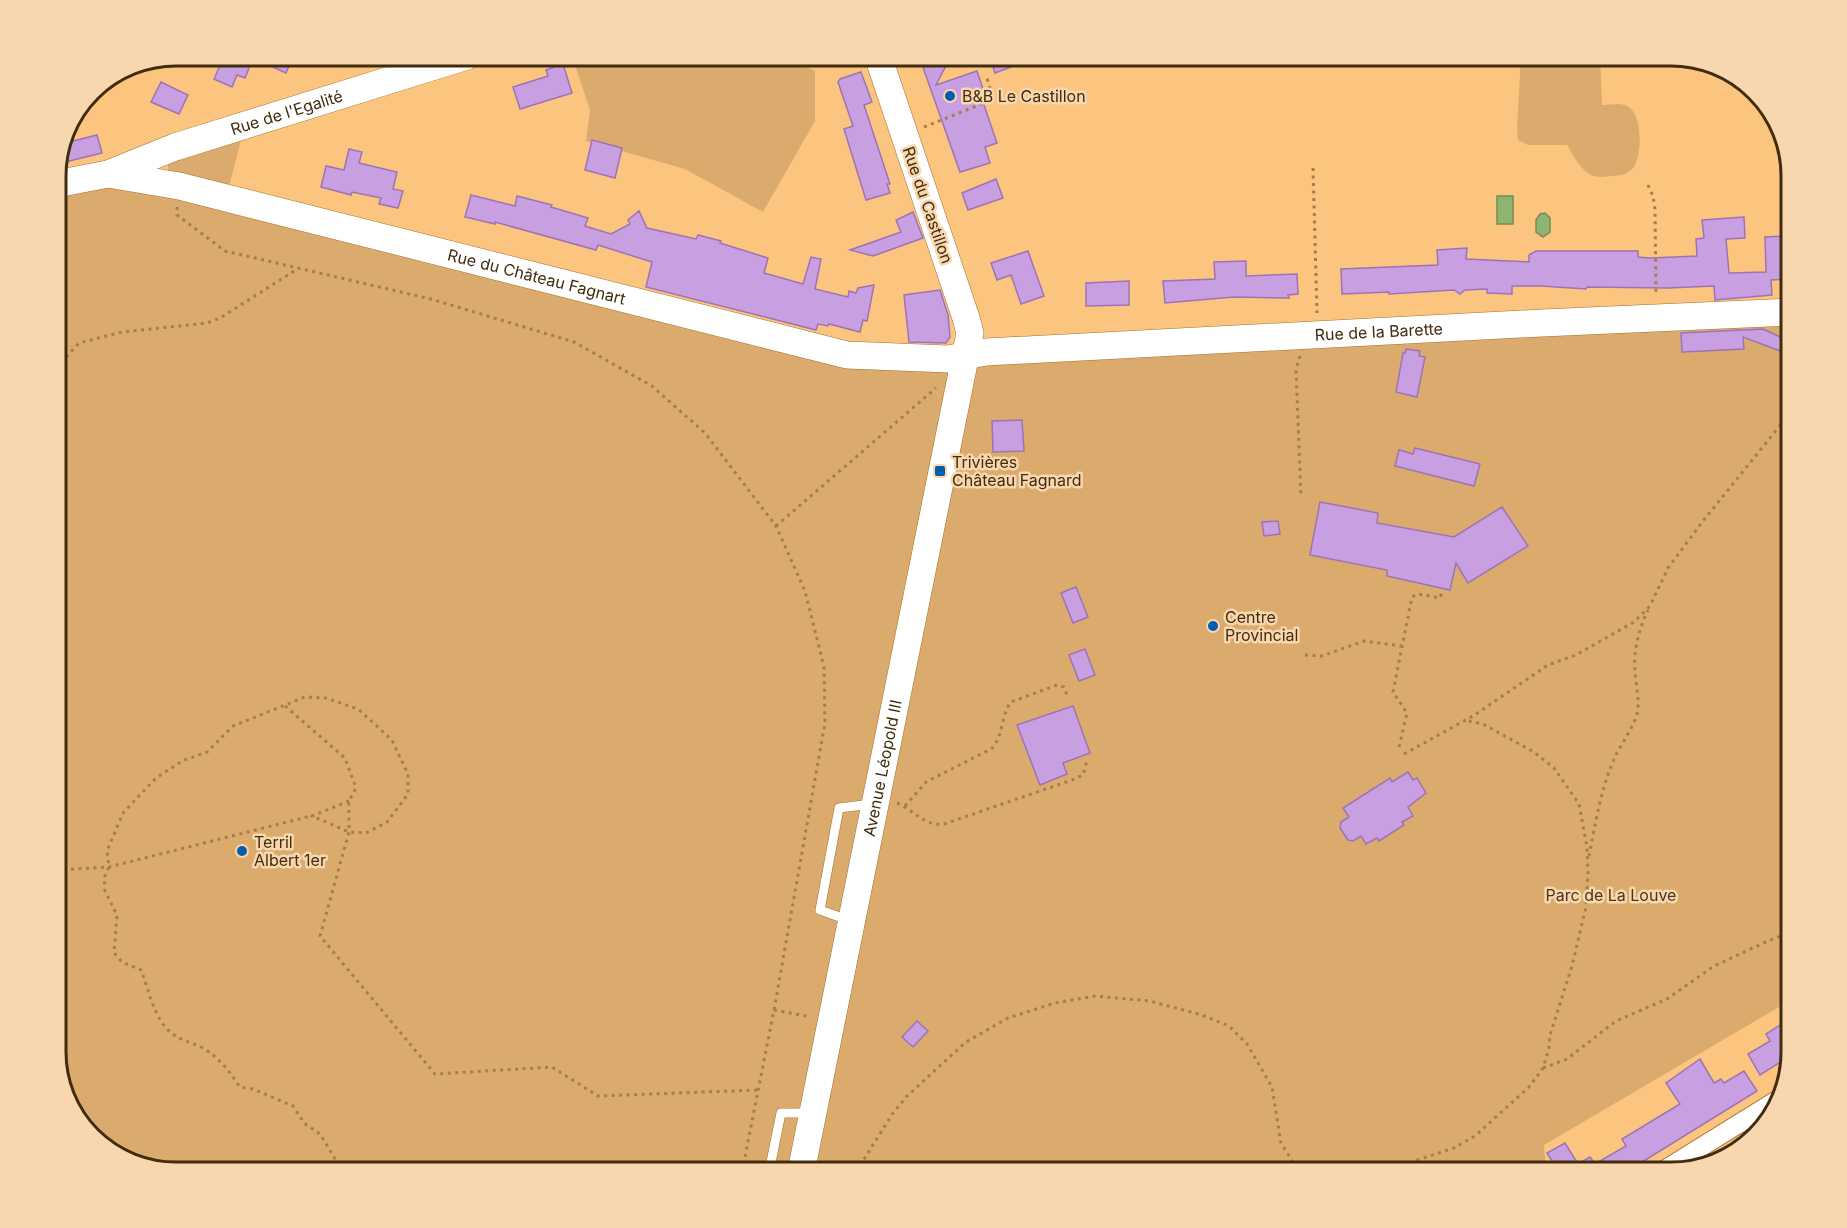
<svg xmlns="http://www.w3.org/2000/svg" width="1847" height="1228" font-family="Inter,sans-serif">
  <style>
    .green { fill: #dbab6e }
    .water { fill: #8eb471; stroke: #778b53; stroke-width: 1.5 }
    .building { fill: #c89fe0; stroke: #9d73b6; stroke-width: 1.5 }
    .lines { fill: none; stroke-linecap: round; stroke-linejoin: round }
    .lane-casing { stroke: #a37128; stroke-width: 10 }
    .street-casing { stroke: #a37128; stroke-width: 20 }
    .secondary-casing { stroke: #a37128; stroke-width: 28 }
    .path { stroke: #a57e4b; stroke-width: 3; stroke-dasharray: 3 4.5; stroke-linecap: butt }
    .lane { stroke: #fff; stroke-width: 9 }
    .street { stroke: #fff; stroke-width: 18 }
    .secondary { stroke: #fff; stroke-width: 27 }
    .poi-dot { fill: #035eab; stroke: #f8d7af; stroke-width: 2 }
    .labels { text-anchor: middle; stroke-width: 5; stroke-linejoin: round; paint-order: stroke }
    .poi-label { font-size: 16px; fill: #412c0e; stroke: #f8d7af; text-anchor: start }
    .street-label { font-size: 16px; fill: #412c0e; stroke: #f8d7af }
    .park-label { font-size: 16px; fill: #4b3519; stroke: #f8d7af }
    .rim { fill: none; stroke: #412c0e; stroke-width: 3 }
  </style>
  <rect width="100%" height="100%" fill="#fcc57f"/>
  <!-- green -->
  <g class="green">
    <path d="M 176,56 L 211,56 L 207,64 L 153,60 Z"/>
    <path d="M 572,56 L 782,56 L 815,71 L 815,121 L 763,212 L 685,169 L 586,141 L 590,110 Z"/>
    <path d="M 1521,56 L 1600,56 L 1602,105 C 1609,105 1618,103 1625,105 C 1643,110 1643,156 1633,168 C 1628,174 1620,176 1613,176 C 1607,176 1599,178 1594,176 C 1581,172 1574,156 1567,145 L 1528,145 L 1518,140 L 1517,127 Z"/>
    <path d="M 245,125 L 226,198 L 848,355 L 1784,322 L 1791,326 L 1791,431 L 1787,436 L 1791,440 L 1791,1000 L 1544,1145 L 1546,1172 L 176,1172 L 109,1152 L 71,1112 L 56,1060 L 56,184 L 168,173 L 168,161 Z"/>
  </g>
  <!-- water -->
  <g class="water">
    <rect x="1497" y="196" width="16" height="28"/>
    <path d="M 1545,213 L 1550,218 L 1550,232 L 1543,237 L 1536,232 L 1536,220 L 1540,214 Z"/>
  </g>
  <!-- building -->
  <g class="building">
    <path d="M 224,56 L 235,56 L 251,63 L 245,78 L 237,75 L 232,87 L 214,79 Z"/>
    <path d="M 248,56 L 293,56 L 286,73 Z"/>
    <path d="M 919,56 L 951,56 L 936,85 L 977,71 L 987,101 L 983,102 L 997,143 L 985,147 L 990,163 L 960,172 Z"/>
    <path d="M 998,56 L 1038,56 L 1038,57 L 995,73 L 990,58 Z"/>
    <path d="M 563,64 L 572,93 L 520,109 L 513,87 L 548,76 L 546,70 Z"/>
    <path d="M 861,72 L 872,102 L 864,105 L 890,184 L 887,184 L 890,193 L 866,200 L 844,129 L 853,126 L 838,82 L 840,79 Z"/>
    <path d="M 161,82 L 188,95 L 179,114 L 151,102 Z"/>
    <path d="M 97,135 L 102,153 L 57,164 L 61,144 Z"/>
    <path d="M 592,140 L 622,148 L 615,178 L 585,170 Z"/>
    <path d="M 349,149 L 362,152 L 359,163 L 397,172 L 393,189 L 403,191 L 398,208 L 379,204 L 381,198 L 352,192 L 351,195 L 321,187 L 326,166 L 344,170 Z"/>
    <path d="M 996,179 L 1003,198 L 968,210 L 962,193 Z"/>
    <path d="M 471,195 L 515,206 L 517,196 L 552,205 L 551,207 L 588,218 L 585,226 L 611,234 L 630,224 L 628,220 L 639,211 L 647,228 L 696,239 L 698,235 L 721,241 L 720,243 L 768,258 L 764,273 L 803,284 L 811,257 L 821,259 L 815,289 L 848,297 L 849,291 L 856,293 L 858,288 L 874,285 L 867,321 L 863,320 L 860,332 L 829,324 L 828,326 L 818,324 L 816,330 L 646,287 L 652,262 L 598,245 L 596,250 L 495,222 L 495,224 L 465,217 Z"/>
    <path d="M 913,212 L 923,238 L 873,256 L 850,250 L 901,232 L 896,220 Z"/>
    <path d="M 1744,217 L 1745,238 L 1726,239 L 1729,273 L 1766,272 L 1765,237 L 1788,236 L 1791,279 L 1771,280 L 1772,295 L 1715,300 L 1714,286 L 1668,288 L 1587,287 L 1586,289 L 1541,286 L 1512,286 L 1512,294 L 1487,293 L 1487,289 L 1465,290 L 1460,294 L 1454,290 L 1389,294 L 1389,292 L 1342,294 L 1341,269 L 1438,265 L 1437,250 L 1467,248 L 1466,259 L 1529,262 L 1529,255 L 1536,251 L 1638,251 L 1638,257 L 1650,258 L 1697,256 L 1696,239 L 1704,238 L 1702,220 Z"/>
    <path d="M 1028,251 L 1044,296 L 1021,304 L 1011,275 L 997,280 L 991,263 Z"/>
    <path d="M 1246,261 L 1246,276 L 1297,274 L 1298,294 L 1288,295 L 1289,298 L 1234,297 L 1165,303 L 1163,281 L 1215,279 L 1214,262 Z"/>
    <path d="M 1129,281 L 1129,305 L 1086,306 L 1086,283 Z"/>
    <path d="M 940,290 L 948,315 L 950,337 L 946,343 L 909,342 L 904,295 Z"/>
    <path d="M 1763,329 L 1791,342 L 1791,355 L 1743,337 L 1744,349 L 1682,352 L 1681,333 Z"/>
    <path d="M 1406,349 L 1420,351 L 1419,356 L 1425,357 L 1417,397 L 1396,392 L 1403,353 L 1405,353 Z"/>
    <path d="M 1022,420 L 1024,451 L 993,452 L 992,421 Z"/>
    <path d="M 1415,448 L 1480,464 L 1474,486 L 1395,466 L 1399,450 L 1413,454 Z"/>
    <path d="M 1320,502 L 1378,513 L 1377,523 L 1454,537 L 1502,507 L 1528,546 L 1468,583 L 1456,563 L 1450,590 L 1387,576 L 1387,570 L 1310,555 Z"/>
    <path d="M 1278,521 L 1280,534 L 1264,536 L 1262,522 Z"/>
    <path d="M 1076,587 L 1088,617 L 1073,623 L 1061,593 Z"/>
    <path d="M 1085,649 L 1095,675 L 1079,681 L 1069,655 Z"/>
    <path d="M 1073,706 L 1090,753 L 1063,763 L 1067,774 L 1040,785 L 1017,725 Z"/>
    <path d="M 1408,772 L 1413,780 L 1417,778 L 1426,793 L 1408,807 L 1413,816 L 1402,822 L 1404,825 L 1379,841 L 1377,838 L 1366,844 L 1361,836 L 1353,841 L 1348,840 L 1340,828 L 1341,822 L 1349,817 L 1343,808 L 1390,778 L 1392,782 Z"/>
    <path d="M 1791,1018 L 1790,1056 L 1760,1075 L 1748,1054 L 1770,1041 L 1766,1034 Z"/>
    <path d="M 917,1021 L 928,1031 L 913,1047 L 902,1037 Z"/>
    <path d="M 1700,1059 L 1714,1083 L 1721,1079 L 1724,1083 L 1744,1071 L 1757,1091 L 1626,1172 L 1559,1172 L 1547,1153 L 1565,1143 L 1578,1164 L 1590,1157 L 1595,1164 L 1626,1146 L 1622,1139 L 1680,1104 L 1666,1083 Z"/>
  </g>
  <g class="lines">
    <defs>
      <g id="lane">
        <path d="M 848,920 L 820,910 L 839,808 L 872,804"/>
        <path d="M 769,1172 L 781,1113 L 811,1113"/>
      </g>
      <path id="street" d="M 1661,1172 L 1777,1100"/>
      <g id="secondary">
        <path id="s1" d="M 108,174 L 179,186 L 847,355 L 948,359 L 986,352 L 1542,323 L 1791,312"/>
        <path id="s2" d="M 56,184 L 108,174 L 175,147 L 467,56"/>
        <path id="s3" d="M 801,1172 L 970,333 L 966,318 L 878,56"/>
      </g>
    </defs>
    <!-- lane casing -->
    <use href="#lane" class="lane-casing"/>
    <!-- street casing -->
    <use href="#street" class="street-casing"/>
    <!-- secondary casing -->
    <use href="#secondary" class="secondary-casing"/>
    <!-- path -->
    <g class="path">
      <path d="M 924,127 L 989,101 L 991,92 L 986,75"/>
      <path d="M 1313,168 L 1317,313"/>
      <path d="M 1648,185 L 1653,196 L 1655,209 L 1656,296"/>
      <path d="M 177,207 L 177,215 L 225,251 L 431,299 L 574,342 L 652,386 L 705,433 L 776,526 L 805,591 L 824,667 L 825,723 L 774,1010 L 742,1172"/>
      <path d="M 1300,356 L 1296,369 L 1301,498"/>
      <path d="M 56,368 L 79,343 L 122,332 L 207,323 L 220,318 L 299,268"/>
      <path d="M 776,526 L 936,388"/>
      <path d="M 1305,655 L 1322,656 L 1364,641 L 1402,646"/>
      <path d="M 285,706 L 345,758 L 356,788 L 349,801 L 349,832 L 320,936 L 435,1074 L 552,1067 L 598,1096 L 758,1090"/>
      <path d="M 1399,747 L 1407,713 L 1393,692 L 1412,597 L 1418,594 L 1440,598 L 1442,592"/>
      <path d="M 1404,754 L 1473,716 L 1548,665 L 1576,655 L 1634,622 L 1650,606 L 1668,568 L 1703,521 L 1791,412"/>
      <path d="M 897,803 C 914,810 925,827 944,824 L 1072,780 L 1083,775 L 1087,760"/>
      <path d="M 905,806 L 926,782 L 991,749 C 1004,737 1000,716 1011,702 L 1057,685 L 1064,687 L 1068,698"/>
      <path d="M 1589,856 C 1596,822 1601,786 1616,755 C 1623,741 1633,728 1637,714 C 1640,700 1636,686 1635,672 C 1633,651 1639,629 1648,610"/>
      <path d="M 56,870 L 109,867 L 311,816"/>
      <path d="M 774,1010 L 811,1017"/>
      <path d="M 1543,1068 L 1567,1059 L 1616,1021 L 1667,999 L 1714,966 L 1768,941 L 1791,932"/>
      <path d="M 343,1172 L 320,1134 L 304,1123 L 293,1106 L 253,1089 L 240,1087 C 229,1071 219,1057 201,1047 C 190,1042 178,1040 168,1030 C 153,1015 149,990 141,970 L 122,962 L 114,953 L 117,915 L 105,891 L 104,878 L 109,867 L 107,851 L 123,813 L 156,778 L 182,761 L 207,752 L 233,726 L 305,697 L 326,698 L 358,709 L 392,740 L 408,774 L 408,794 L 387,822 L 366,833 L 349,832 L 312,816 L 349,801"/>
      <path d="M 856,1172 L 893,1113 L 907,1096 L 966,1042 L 1008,1018 L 1055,1003 L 1095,996 L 1150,1001 L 1202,1015 L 1229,1026 L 1247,1044 L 1272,1087 L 1281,1143 L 1299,1172"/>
      <path d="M 1381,1172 L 1454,1148 L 1475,1136 L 1529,1087 L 1543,1068 L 1549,1048 L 1550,1035 L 1572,966 L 1586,907 L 1588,874 L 1587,847 L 1579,804 L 1554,768 L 1534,752 L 1483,724 L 1464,720"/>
    </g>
    <!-- lane -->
    <use href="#lane" class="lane"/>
    <!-- street -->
    <use href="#street" class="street"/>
    <!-- secondary -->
    <use href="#secondary" class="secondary"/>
  </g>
  <!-- markers -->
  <g class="poi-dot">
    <circle cx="950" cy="96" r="6"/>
    <rect x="934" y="465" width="12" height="12" rx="3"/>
    <circle cx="1213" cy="626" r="6"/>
    <circle cx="242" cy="851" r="6"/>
  </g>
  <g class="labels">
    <!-- poi labels -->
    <g class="poi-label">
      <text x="962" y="102">B&amp;B Le Castillon</text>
      <text x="952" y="468">Trivières<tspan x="952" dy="18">Château Fagnard</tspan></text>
      <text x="1225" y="623">Centre<tspan x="1225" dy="18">Provincial</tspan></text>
      <text x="254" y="848">Terril<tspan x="254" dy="18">Albert 1er</tspan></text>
    </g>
    <!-- street labels -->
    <g class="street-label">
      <text dy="6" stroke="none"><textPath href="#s2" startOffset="242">Rue de l'Egalité</textPath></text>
      <text transform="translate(928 205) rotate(71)" y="6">Rue du Castillon</text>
      <text dy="6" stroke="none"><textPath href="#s1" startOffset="441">Rue du Château Fagnart</textPath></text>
      <text dy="6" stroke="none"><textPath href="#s1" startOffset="1294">Rue de la Barette</textPath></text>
      <text dy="6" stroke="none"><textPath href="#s3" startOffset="412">Avenue Léopold III</textPath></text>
    </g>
    <!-- park labels -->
    <g class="park-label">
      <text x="1611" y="901">Parc de La Louve</text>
    </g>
  </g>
  <!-- crop -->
  <path d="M0 0H1847V1228H0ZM176 66H1671A110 110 0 0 1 1781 176V1052A110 110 0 0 1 1671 1162H176A110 110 0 0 1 66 1052V176A110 110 0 0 1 176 66Z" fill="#f8d7af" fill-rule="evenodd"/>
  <path class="rim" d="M176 66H1671A110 110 0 0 1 1781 176V1052A110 110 0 0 1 1671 1162H176A110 110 0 0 1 66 1052V176A110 110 0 0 1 176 66Z"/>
</svg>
